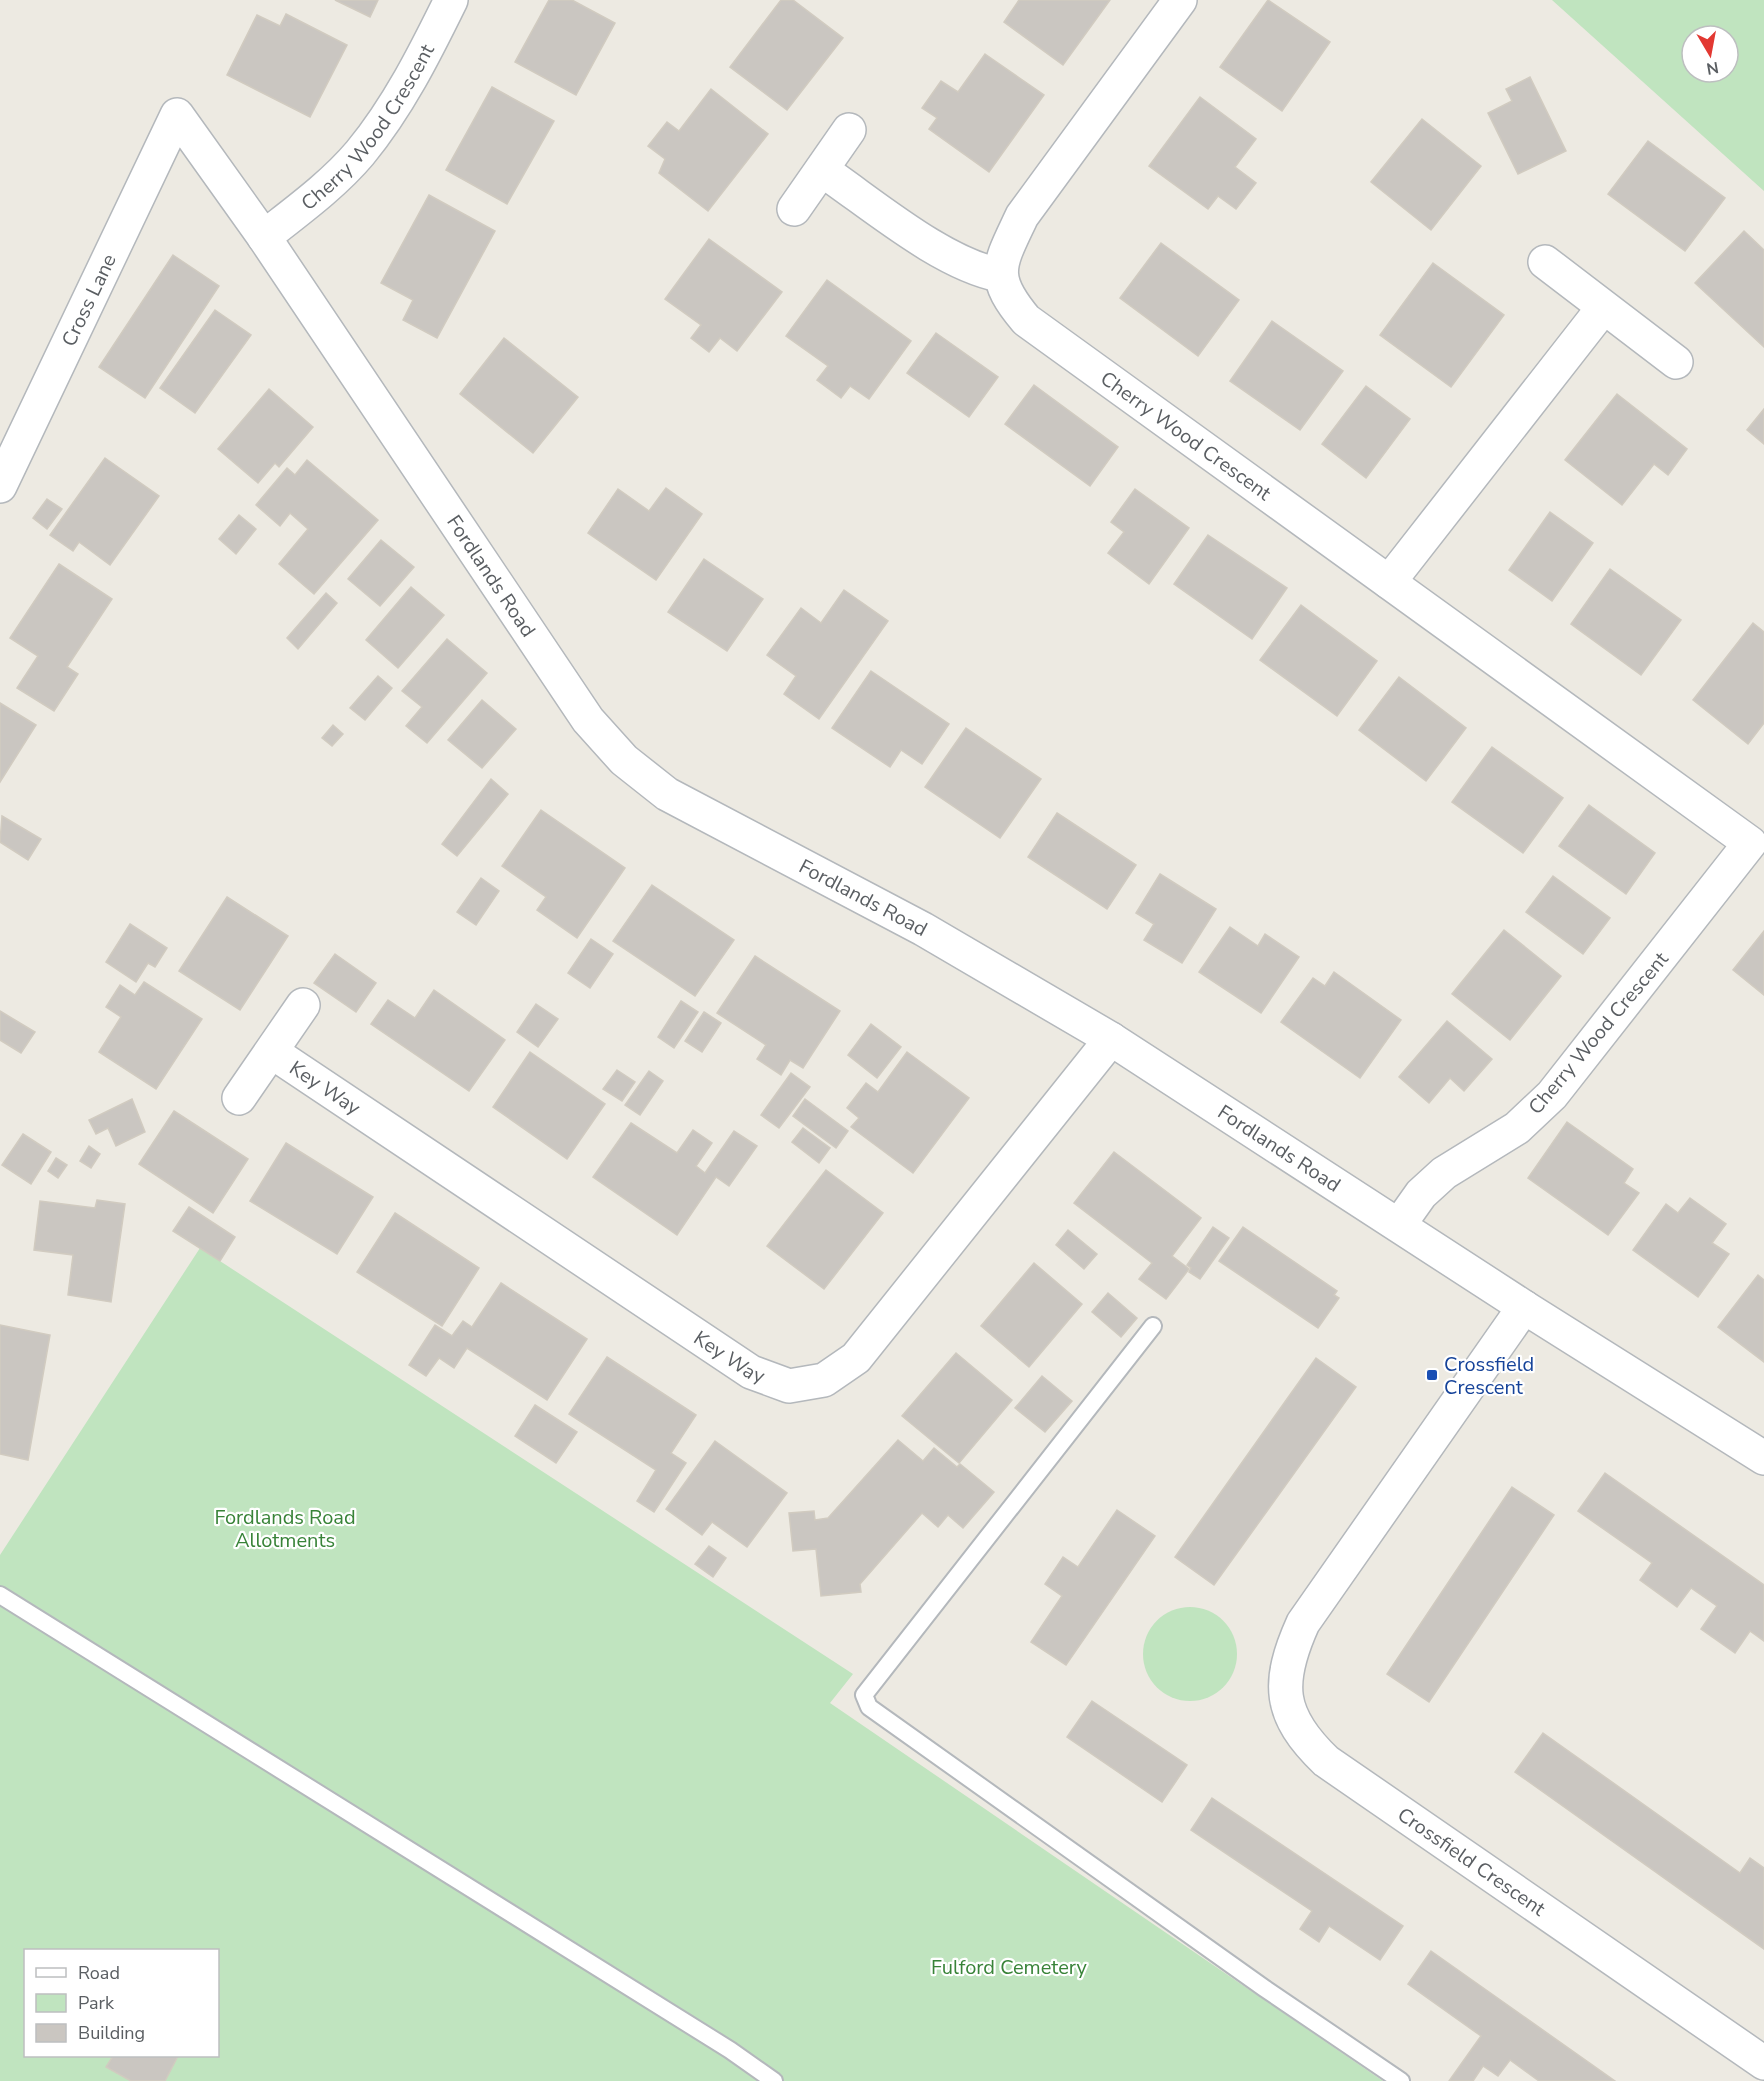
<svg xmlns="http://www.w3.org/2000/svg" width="1764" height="2081" font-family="'Nunito Sans',sans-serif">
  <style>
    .green { fill: #c0e4bf; fill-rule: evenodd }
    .building { fill: #cac6c1; stroke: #d1cbc0; stroke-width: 1.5 }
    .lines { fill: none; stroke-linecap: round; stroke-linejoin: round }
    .service-casing { stroke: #b4b8bc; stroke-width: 20 }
    .minor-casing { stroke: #b4b8bc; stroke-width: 36 }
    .service { stroke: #fff; stroke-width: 16 }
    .minor { stroke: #fff; stroke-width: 33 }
    .transit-dot { fill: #1a4fb4; stroke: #fff; stroke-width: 2 }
    .labels { text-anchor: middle; stroke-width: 4.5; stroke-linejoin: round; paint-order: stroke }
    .street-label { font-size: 20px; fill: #5a5e62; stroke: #fff }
    .transit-label { font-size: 20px; fill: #164399; stroke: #fff; text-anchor: start }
    .park-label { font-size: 20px; fill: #388338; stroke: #fff }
  </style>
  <rect width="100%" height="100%" fill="#edeae2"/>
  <!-- green -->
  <g class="green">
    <path d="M 1552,0 L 1764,0 L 1764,191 ZM 1692,36 L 1728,36 L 1728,72 L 1692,72 Z"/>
    <path d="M 200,1248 L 853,1674 L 830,1703 L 1383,2081 L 0,2081 L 0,1555 ZM 26,1950 L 218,1950 L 218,2056 L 26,2056 Z"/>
    <circle cx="1190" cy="1654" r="47"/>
  </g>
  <!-- building -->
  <g class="building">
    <path d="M 335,0 L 378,0 L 370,17 Z"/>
    <path d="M 549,0 L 572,0 L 615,23 L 576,95 L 515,62 Z"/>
    <path d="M 781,0 L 793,0 L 843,38 L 787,110 L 730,67 Z"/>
    <path d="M 1019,0 L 1110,0 L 1063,65 L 1004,22 Z"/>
    <path d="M 1268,0 L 1330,42 L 1282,111 L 1220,67 Z"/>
    <path d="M 286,14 L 347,45 L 310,117 L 227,75 L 257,15 L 280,26 Z"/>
    <path d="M 985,54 L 1044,95 L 989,172 L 929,129 L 937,118 L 922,108 L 941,81 L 958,92 Z"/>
    <path d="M 1530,77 L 1566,151 L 1518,174 L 1488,113 L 1512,101 L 1506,89 Z"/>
    <path d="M 492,87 L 554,121 L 507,204 L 446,170 Z"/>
    <path d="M 711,89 L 768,134 L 708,211 L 659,173 L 665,159 L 648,146 L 667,122 L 679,131 Z"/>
    <path d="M 1200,97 L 1256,139 L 1235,167 L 1256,183 L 1236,209 L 1218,196 L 1208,209 L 1149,166 Z"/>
    <path d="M 1422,119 L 1481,166 L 1431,230 L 1371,182 Z"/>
    <path d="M 1648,141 L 1725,198 L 1685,251 L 1608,194 Z"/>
    <path d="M 429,195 L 495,231 L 437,338 L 403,320 L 413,300 L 381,283 Z"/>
    <path d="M 1744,231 L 1764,250 L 1764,347 L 1695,283 Z"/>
    <path d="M 709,239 L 782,292 L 737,351 L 720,338 L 709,352 L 691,338 L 701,325 L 665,299 Z"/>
    <path d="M 1161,243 L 1239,300 L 1198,356 L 1120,298 Z"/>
    <path d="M 173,255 L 219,286 L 145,398 L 99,367 Z"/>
    <path d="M 1433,263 L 1504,315 L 1451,387 L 1380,335 Z"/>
    <path d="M 827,280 L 911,341 L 869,399 L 850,386 L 841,398 L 817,380 L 828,366 L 786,336 Z"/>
    <path d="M 215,310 L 251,335 L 195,413 L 160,388 Z"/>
    <path d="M 1272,321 L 1343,371 L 1300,430 L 1230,381 Z"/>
    <path d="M 936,333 L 998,377 L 969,417 L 907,373 Z"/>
    <path d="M 504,338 L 578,397 L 533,453 L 460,394 Z"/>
    <path d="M 1034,385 L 1118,447 L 1090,486 L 1005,424 Z"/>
    <path d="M 1366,386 L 1410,419 L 1366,478 L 1322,444 Z"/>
    <path d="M 269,389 L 313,427 L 279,467 L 275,463 L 258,483 L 218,449 Z"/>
    <path d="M 1617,394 L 1687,449 L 1668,475 L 1654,464 L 1622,505 L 1565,460 Z"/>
    <path d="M 1764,409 L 1764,444 L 1747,430 Z"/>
    <path d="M 105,458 L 159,496 L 110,565 L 79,542 L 73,551 L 50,535 Z"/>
    <path d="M 307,460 L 378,520 L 314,594 L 279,564 L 308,529 L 290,513 L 280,526 L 256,505 L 287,468 L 295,475 Z"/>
    <path d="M 666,488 L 702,514 L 656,580 L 588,533 L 618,489 L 649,511 Z"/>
    <path d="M 1135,489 L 1189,528 L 1149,584 L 1108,553 L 1124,532 L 1111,522 Z"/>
    <path d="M 47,499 L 62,509 L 47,529 L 33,518 Z"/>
    <path d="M 1550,512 L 1593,543 L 1552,601 L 1509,570 Z"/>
    <path d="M 239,515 L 256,529 L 236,554 L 219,539 Z"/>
    <path d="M 1208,535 L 1287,588 L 1252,639 L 1174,584 Z"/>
    <path d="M 381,540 L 414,567 L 380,606 L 348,579 Z"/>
    <path d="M 704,559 L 763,599 L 727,651 L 668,612 Z"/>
    <path d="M 59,564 L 112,599 L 67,667 L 78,674 L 54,711 L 17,688 L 38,656 L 10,638 Z"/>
    <path d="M 1610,569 L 1681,620 L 1641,675 L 1571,624 Z"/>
    <path d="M 411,587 L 444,615 L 398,668 L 366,640 Z"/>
    <path d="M 844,590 L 888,621 L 819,719 L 784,694 L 796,676 L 767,655 L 801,608 L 821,623 Z"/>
    <path d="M 326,593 L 337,603 L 298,649 L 287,638 Z"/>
    <path d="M 1301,605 L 1377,661 L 1337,716 L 1260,660 Z"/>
    <path d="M 1753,623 L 1764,632 L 1764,723 L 1748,744 L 1693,700 Z"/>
    <path d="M 447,639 L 487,673 L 427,743 L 406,726 L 422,707 L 402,691 Z"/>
    <path d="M 871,671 L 949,724 L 922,764 L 901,750 L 890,767 L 832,728 Z"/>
    <path d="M 378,676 L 392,688 L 365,720 L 350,708 Z"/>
    <path d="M 1399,677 L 1466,728 L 1426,781 L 1359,730 Z"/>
    <path d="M 482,700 L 516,729 L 482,768 L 448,740 Z"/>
    <path d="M 0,703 L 36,725 L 0,782 Z"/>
    <path d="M 333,725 L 343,734 L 332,746 L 322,738 Z"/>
    <path d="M 966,728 L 1041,779 L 1000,838 L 925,787 Z"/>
    <path d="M 1492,747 L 1563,798 L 1523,853 L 1452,802 Z"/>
    <path d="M 491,779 L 508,794 L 457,856 L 442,844 Z"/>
    <path d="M 1589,805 L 1655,853 L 1626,894 L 1559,846 Z"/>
    <path d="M 541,810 L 625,868 L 577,938 L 537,910 L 546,897 L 502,866 Z"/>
    <path d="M 1057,813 L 1136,865 L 1107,909 L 1028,857 Z"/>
    <path d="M 2,816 L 41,839 L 28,860 L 0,842 Z"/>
    <path d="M 1160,874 L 1216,909 L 1182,963 L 1144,940 L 1154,924 L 1136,913 Z"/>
    <path d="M 1553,876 L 1610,918 L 1583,954 L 1526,912 Z"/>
    <path d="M 481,878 L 499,891 L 476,925 L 457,912 Z"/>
    <path d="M 652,885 L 734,940 L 695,996 L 613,941 Z"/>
    <path d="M 227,897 L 288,936 L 240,1010 L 179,971 Z"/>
    <path d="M 130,924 L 167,948 L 155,967 L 148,963 L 136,982 L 106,962 Z"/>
    <path d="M 1230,927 L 1258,946 L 1265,934 L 1299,957 L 1261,1013 L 1199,972 Z"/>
    <path d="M 1504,930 L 1561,976 L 1510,1040 L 1452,994 Z"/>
    <path d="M 1764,931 L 1764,995 L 1733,970 Z"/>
    <path d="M 591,939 L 613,954 L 590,988 L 568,973 Z"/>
    <path d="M 335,954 L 376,983 L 356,1012 L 314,983 Z"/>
    <path d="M 755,956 L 840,1011 L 803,1068 L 790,1060 L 781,1075 L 757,1059 L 766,1045 L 717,1013 Z"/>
    <path d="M 1334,972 L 1401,1020 L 1360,1078 L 1281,1022 L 1313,978 L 1325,986 Z"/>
    <path d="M 144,982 L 202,1019 L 156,1089 L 99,1052 L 121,1017 L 106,1007 L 120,985 L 135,995 Z"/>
    <path d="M 434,990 L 505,1040 L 469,1091 L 371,1024 L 388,1000 L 415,1018 Z"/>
    <path d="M 681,1001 L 698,1012 L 674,1048 L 658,1037 Z"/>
    <path d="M 536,1004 L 558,1019 L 538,1047 L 517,1032 Z"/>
    <path d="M 0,1011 L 35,1032 L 21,1053 L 0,1040 Z"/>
    <path d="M 704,1012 L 721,1023 L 702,1052 L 685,1041 Z"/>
    <path d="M 1447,1021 L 1492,1059 L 1464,1091 L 1450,1078 L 1429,1103 L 1399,1077 Z"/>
    <path d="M 871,1024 L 901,1047 L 877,1078 L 848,1055 Z"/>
    <path d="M 530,1052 L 605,1104 L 567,1159 L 493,1107 Z"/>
    <path d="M 907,1052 L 969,1098 L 913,1173 L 851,1127 L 859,1118 L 847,1108 L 866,1083 L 878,1092 Z"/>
    <path d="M 617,1070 L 635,1082 L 622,1101 L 603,1089 Z"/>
    <path d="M 649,1071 L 663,1081 L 640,1115 L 625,1105 Z"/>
    <path d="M 791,1073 L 810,1087 L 779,1128 L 761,1115 Z"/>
    <path d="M 132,1099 L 145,1132 L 116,1146 L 108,1128 L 96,1134 L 89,1120 Z"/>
    <path d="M 805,1099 L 848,1131 L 836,1148 L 793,1116 Z"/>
    <path d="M 174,1111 L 248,1159 L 213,1213 L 139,1164 Z"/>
    <path d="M 1567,1122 L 1633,1169 L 1624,1183 L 1639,1193 L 1608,1235 L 1528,1178 Z"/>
    <path d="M 631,1123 L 677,1153 L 693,1130 L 712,1143 L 696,1166 L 705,1173 L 734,1131 L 757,1146 L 729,1186 L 716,1177 L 677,1235 L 593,1177 Z"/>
    <path d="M 803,1128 L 830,1148 L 819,1163 L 792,1142 Z"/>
    <path d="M 23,1134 L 51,1152 L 31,1184 L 2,1165 Z"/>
    <path d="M 286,1143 L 373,1197 L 337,1254 L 250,1201 Z"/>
    <path d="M 89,1146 L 100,1154 L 91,1168 L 80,1161 Z"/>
    <path d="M 1114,1152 L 1201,1218 L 1172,1256 L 1189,1269 L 1166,1299 L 1139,1279 L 1152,1263 L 1074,1203 Z"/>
    <path d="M 56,1158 L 67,1165 L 58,1178 L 48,1171 Z"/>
    <path d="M 826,1170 L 883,1213 L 824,1289 L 767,1246 Z"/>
    <path d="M 1690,1198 L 1726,1224 L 1712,1243 L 1729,1254 L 1698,1297 L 1633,1250 L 1666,1204 L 1678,1213 Z"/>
    <path d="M 97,1200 L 125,1204 L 111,1302 L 68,1295 L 73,1255 L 34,1250 L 40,1201 L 95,1208 Z"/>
    <path d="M 189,1207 L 235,1237 L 220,1261 L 173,1231 Z"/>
    <path d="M 395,1213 L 479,1268 L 442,1326 L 357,1272 Z"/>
    <path d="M 1213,1227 L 1229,1238 L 1200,1279 L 1189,1272 L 1191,1268 L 1187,1265 Z"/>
    <path d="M 1243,1227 L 1337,1291 L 1334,1295 L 1339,1298 L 1318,1328 L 1219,1261 Z"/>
    <path d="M 1068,1230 L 1097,1254 L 1084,1269 L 1056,1245 Z"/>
    <path d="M 1034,1263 L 1082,1304 L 1029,1367 L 981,1326 Z"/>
    <path d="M 1758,1275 L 1764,1280 L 1764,1362 L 1718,1327 Z"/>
    <path d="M 501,1283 L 587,1339 L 547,1400 L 467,1348 L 454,1368 L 439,1358 L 426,1376 L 409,1365 L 435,1325 L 452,1336 L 463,1321 L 472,1327 Z"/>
    <path d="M 1108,1293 L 1137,1318 L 1121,1337 L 1092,1312 Z"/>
    <path d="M 0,1325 L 50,1335 L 28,1460 L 0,1454 Z"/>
    <path d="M 956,1353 L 1012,1400 L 959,1463 L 902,1416 Z"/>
    <path d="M 607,1357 L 696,1415 L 671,1453 L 686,1463 L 654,1512 L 637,1501 L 656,1470 L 569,1414 Z"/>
    <path d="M 1316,1358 L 1356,1387 L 1214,1585 L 1175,1557 Z"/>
    <path d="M 1042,1376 L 1072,1401 L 1045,1432 L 1015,1408 Z"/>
    <path d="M 535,1405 L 577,1432 L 556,1463 L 515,1436 Z"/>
    <path d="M 898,1440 L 923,1461 L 934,1448 L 957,1467 L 960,1464 L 994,1492 L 963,1528 L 948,1515 L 938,1527 L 922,1513 L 860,1584 L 861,1592 L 821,1596 L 816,1549 L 793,1551 L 789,1513 L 814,1511 L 815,1520 L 828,1518 Z"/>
    <path d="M 715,1441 L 787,1493 L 747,1547 L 712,1522 L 702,1535 L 666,1509 Z"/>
    <path d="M 1605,1473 L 1764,1585 L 1764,1641 L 1750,1631 L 1735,1653 L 1701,1629 L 1717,1606 L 1691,1588 L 1677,1607 L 1640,1580 L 1652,1563 L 1578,1511 Z"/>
    <path d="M 1512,1487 L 1554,1515 L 1429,1702 L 1387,1674 Z"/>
    <path d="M 1117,1510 L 1155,1536 L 1066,1665 L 1031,1642 L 1062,1596 L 1045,1584 L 1063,1557 L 1078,1567 Z"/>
    <path d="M 709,1546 L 726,1558 L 713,1577 L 695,1564 Z"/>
    <path d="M 1092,1701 L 1187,1765 L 1162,1802 L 1067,1737 Z"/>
    <path d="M 1543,1733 L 1740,1873 L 1750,1858 L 1764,1868 L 1764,1949 L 1515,1772 Z"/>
    <path d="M 1212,1798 L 1403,1926 L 1380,1960 L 1329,1926 L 1319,1942 L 1300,1929 L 1312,1911 L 1191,1830 Z"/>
    <path d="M 1431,1951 L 1615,2081 L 1539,2081 L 1510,2060 L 1498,2076 L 1483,2066 L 1473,2081 L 1449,2081 L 1481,2036 L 1408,1984 Z"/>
    <path d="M 113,2056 L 178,2056 L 165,2081 L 131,2081 L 106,2067 Z"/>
  </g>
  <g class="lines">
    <defs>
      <g id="service">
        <path d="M 1153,1326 L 864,1695 L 869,1707 L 1264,1988 L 1401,2081"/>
        <path d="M 0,1595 L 730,2050 L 774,2081"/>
      </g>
      <g id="minor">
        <path id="s1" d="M 1180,0 L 1022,216 C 999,265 989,276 1026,320 L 1750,843 L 1552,1095 L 1517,1128 L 1444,1173 L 1421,1194 L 1399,1225"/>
        <path d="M 822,170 C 872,204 942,264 1000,275"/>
        <path d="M 794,209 L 849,130"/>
        <path id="s2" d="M 264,237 C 297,211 333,185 360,153 C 398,107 425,53 451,0"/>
        <path d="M 1545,262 L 1676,362"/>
        <path id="s3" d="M 0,486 L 177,115 L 264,237 L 588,720 L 624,760 L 667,794 L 923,929 L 1111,1039 L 1524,1307 L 1764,1458"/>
        <path d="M 1389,582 L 1603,308"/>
        <path id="s4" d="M 272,1052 L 751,1372 L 789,1386 L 824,1380 L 856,1358 L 1111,1039"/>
        <path d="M 239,1098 L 303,1005"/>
        <path id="s5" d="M 1524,1307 L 1303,1623 C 1276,1683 1278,1715 1326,1761 L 1764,2063"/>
      </g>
    </defs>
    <!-- service casing -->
    <use href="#service" class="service-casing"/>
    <!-- minor casing -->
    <use href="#minor" class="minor-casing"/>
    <!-- service -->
    <use href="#service" class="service"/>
    <!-- minor -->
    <use href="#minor" class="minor"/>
  </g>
  <!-- markers -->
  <rect class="transit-dot" x="1426" y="1369" width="12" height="12" rx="3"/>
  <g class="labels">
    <!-- street labels -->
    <g class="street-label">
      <text dy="7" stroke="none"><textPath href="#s2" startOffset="153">Cherry Wood Crescent</textPath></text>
      <text dy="7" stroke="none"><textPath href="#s3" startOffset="206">Cross Lane</textPath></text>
      <text dy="7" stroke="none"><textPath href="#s1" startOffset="580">Cherry Wood Crescent</textPath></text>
      <text dy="7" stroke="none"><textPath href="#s3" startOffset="969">Fordlands Road</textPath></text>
      <text dy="7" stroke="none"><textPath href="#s3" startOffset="1473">Fordlands Road</textPath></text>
      <text transform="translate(1598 1033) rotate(-50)" y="7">Cherry Wood Crescent</text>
      <text dy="7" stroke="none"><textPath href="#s4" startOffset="64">Key Way</textPath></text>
      <text dy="7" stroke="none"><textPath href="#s3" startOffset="1959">Fordlands Road</textPath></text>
      <text dy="7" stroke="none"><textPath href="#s4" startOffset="550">Key Way</textPath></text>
      <text dy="7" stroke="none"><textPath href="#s5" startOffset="716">Crossfield Crescent</textPath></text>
    </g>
    <!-- transit labels -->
    <g class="transit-label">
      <text x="1444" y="1371">Crossfield<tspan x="1444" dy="23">Crescent</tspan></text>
    </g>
    <!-- park labels -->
    <g class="park-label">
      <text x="285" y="1524">Fordlands Road<tspan x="285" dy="23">Allotments</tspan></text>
      <text x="1009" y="1974">Fulford Cemetery</text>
    </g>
  </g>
  <!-- legend -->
  <rect x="24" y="1949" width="195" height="108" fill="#ffffff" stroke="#bdbfc0" stroke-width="1.5"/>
  <rect x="36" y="1968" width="30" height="9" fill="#ffffff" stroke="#bdbfc0" stroke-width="1.5"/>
  <text x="78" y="1979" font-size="18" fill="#5a5e62">Road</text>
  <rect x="36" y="1994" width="30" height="18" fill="#c0e4bf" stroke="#bdbfc0" stroke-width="1.5"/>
  <text x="78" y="2009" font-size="18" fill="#5a5e62">Park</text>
  <rect x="36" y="2024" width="30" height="18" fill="#cac6c1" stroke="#bdbfc0" stroke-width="1.5"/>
  <text x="78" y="2039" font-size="18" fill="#5a5e62">Building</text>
  <!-- north arrow -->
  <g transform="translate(1710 54) rotate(170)"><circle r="28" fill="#ffffff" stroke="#bdbfc0" stroke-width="1.5"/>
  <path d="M0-4.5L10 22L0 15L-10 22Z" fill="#e23832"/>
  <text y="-9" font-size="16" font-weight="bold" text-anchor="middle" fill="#5a5e62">N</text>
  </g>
</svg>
